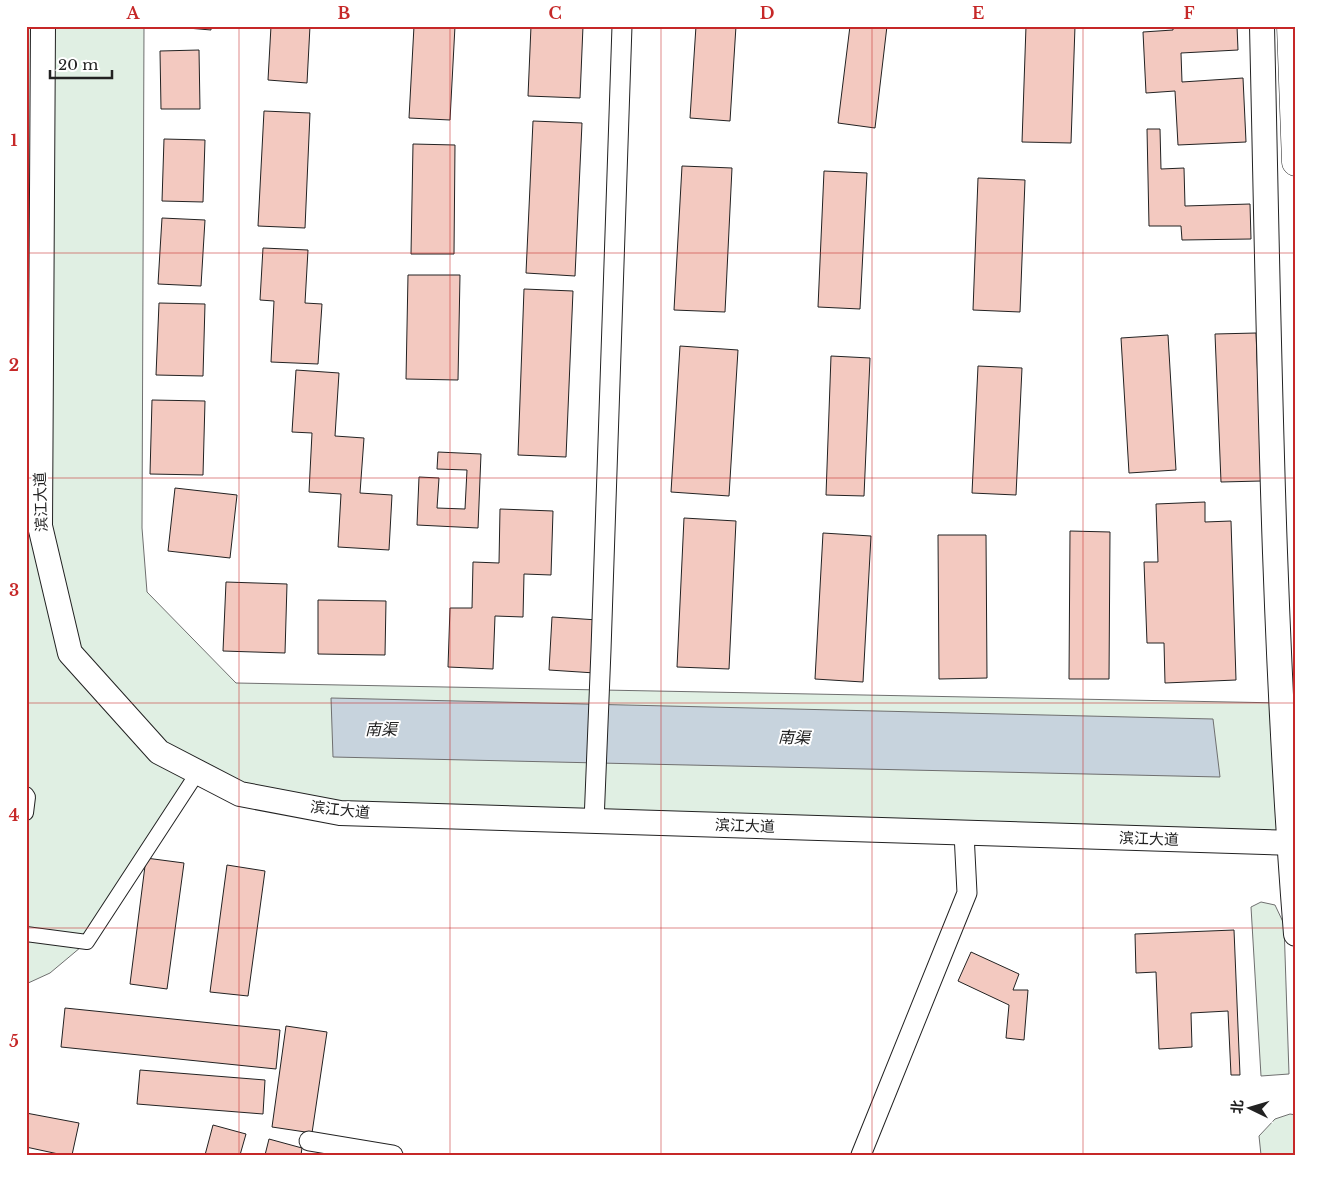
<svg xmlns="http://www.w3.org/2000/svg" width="1322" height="1181" font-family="'Libre Baskerville','Noto Sans SC',serif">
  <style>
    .green { fill: #e0efe3; stroke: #6f6f6f }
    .water { fill: #c7d3dd; stroke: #6f6f6f }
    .building { fill: #f3c9c0; stroke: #222 }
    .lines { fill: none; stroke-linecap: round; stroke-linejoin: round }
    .pedestrian-casing { stroke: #222; stroke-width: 16 }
    .minor-casing { stroke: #222; stroke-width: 21 }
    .tertiary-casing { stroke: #222; stroke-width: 26 }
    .primary-casing { stroke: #222; stroke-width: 29 }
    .pedestrian { stroke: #fff; stroke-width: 14 }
    .minor { stroke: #fff; stroke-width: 19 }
    .tertiary { stroke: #fff; stroke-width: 24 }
    .primary { stroke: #fff; stroke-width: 28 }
    .grid { fill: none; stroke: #c62828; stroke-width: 1; stroke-opacity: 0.55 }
    .labels { text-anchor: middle; stroke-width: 4; stroke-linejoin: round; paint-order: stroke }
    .street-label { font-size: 15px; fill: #222; stroke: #fff }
    .water-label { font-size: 16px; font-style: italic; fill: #222; stroke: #fff }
    .neatline { fill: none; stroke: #c62828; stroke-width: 2 }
    .grid-label { font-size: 16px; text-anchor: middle; font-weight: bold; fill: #c62828 }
  </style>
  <rect width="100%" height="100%" fill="#fff"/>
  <!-- green -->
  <g class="green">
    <path d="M 26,26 L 144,26 L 142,528 L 147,592 L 236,683 L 1282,703 L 1288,843 L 340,813 L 198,772 L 87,942 L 50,973 L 26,984 Z"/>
    <path d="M 1261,902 L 1275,905 L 1284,924 L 1289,1074 L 1261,1076 L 1251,907 Z"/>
    <path d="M 1290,1114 L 1296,1115 L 1296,1155 L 1261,1155 L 1259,1136 L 1275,1119 Z"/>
  </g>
  <!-- water -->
  <path class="water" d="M 331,698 L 1213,719 L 1220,777 L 333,757 Z"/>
  <!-- building -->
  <g class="building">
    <path d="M 164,26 L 211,26 L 211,30 Z"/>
    <path d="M 271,26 L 310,26 L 307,83 L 268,80 Z"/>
    <path d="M 414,26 L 455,26 L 450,120 L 409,118 Z"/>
    <path d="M 531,26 L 583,26 L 580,98 L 528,96 Z"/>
    <path d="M 696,26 L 736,26 L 730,121 L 690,118 Z"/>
    <path d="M 850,26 L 887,26 L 875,128 L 838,123 Z"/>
    <path d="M 1026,26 L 1075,26 L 1071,143 L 1022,142 Z"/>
    <path d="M 1173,26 L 1237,26 L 1238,50 L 1181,53 L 1182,82 L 1243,78 L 1246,142 L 1178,145 L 1175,91 L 1146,93 L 1143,32 L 1173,30 Z"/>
    <path d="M 199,50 L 200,109 L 161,109 L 160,51 Z"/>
    <path d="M 264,111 L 310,113 L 305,228 L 258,226 Z"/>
    <path d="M 533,121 L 582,123 L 575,276 L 526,273 Z"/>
    <path d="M 1147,129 L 1160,129 L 1161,169 L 1184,168 L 1185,206 L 1250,204 L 1251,239 L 1182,240 L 1181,226 L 1149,226 Z"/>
    <path d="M 164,139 L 205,140 L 203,202 L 162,201 Z"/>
    <path d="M 413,144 L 455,145 L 454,254 L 411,254 Z"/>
    <path d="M 682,166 L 732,168 L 725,312 L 674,310 Z"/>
    <path d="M 824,171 L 867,173 L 860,309 L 818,307 Z"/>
    <path d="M 978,178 L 1025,180 L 1020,312 L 973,310 Z"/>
    <path d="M 162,218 L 205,220 L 201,286 L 158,284 Z"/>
    <path d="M 263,248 L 308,250 L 305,303 L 322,304 L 318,364 L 271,362 L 274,301 L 260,300 Z"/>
    <path d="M 408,275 L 460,275 L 458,380 L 406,379 Z"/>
    <path d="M 524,289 L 573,291 L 566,457 L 518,455 Z"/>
    <path d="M 159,303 L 205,304 L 203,376 L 156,375 Z"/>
    <path d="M 1256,333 L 1262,481 L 1221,482 L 1215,334 Z"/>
    <path d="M 1168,335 L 1176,470 L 1129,473 L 1121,338 Z"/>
    <path d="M 680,346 L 738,350 L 729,496 L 671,492 Z"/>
    <path d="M 831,356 L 870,358 L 864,496 L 826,495 Z"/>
    <path d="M 978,366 L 1022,368 L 1016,495 L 972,493 Z"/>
    <path d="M 296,370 L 339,373 L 335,436 L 364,438 L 360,493 L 392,495 L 389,550 L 338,547 L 341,494 L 309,492 L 312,433 L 292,432 Z"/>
    <path d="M 152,400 L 205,401 L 203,475 L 150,474 Z"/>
    <path d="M 438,452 L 481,454 L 478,528 L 417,525 L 419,477 L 439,478 L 437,508 L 465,509 L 467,470 L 437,469 Z"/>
    <path d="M 175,488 L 237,495 L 230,558 L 168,551 Z"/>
    <path d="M 1205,502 L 1205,522 L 1231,521 L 1236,680 L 1165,683 L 1164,643 L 1147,643 L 1144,562 L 1158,562 L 1156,504 Z"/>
    <path d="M 500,509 L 553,511 L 551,575 L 524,574 L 523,617 L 495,616 L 493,669 L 448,667 L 450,608 L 472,608 L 473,562 L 499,563 Z"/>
    <path d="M 684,518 L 736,521 L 729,669 L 677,667 Z"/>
    <path d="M 1070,531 L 1110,532 L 1109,679 L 1069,679 Z"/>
    <path d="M 823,533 L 871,536 L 863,682 L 815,679 Z"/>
    <path d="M 938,535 L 986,535 L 987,678 L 939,679 Z"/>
    <path d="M 226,582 L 287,584 L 285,653 L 223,651 Z"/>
    <path d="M 318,600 L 386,601 L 385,655 L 318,654 Z"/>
    <path d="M 552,617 L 598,620 L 595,673 L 549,670 Z"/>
    <path d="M 146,858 L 184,863 L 167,989 L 130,984 Z"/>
    <path d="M 227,865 L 265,871 L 248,996 L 210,992 Z"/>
    <path d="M 1234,930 L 1240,1075 L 1231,1075 L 1228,1011 L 1191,1013 L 1192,1047 L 1159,1049 L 1156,972 L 1136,973 L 1135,934 Z"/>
    <path d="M 971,952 L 1019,974 L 1013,990 L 1028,990 L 1024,1040 L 1006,1038 L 1009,1005 L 958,981 Z"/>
    <path d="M 65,1008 L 280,1030 L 276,1069 L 61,1047 Z"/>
    <path d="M 286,1026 L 327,1032 L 312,1133 L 272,1127 Z"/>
    <path d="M 140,1070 L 265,1080 L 263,1114 L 137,1104 Z"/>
    <path d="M 26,1113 L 79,1123 L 72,1155 L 63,1155 L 26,1147 Z"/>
    <path d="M 213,1125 L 246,1134 L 240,1155 L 205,1155 Z"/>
    <path d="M 269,1139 L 302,1148 L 301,1155 L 265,1155 Z"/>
  </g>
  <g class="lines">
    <defs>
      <g id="pedestrian">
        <path d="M 26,794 L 28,797 L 26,813"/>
        <path d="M 26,934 L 87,942 L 198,772"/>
      </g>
      <g id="minor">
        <path d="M 594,822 L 601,650 L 622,26"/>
        <path d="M 309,1141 L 393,1155"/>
        <path d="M 861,1155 L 967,893 L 964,833"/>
      </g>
      <g id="tertiary">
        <path d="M 43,26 L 40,526 L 70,653 L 159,752 L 240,794 L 340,813 L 1296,843"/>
        <path d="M 1262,26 C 1269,329 1272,632 1296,934"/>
      </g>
      <path id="primary" d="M 1291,26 L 1296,162"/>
    </defs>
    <!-- pedestrian casing -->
    <use href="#pedestrian" class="pedestrian-casing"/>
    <!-- minor casing -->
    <use href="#minor" class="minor-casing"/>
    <!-- tertiary casing -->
    <use href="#tertiary" class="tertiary-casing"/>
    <!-- primary casing -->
    <use href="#primary" class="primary-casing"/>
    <!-- pedestrian -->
    <use href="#pedestrian" class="pedestrian"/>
    <!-- minor -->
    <use href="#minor" class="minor"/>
    <!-- tertiary -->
    <use href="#tertiary" class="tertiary"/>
    <!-- primary -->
    <use href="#primary" class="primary"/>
  </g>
  <!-- grid -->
  <path class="grid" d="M 239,26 L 239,1155M 450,26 L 450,1155M 661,26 L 661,1155M 872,26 L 872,1155M 1083,26 L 1083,1155M 26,253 L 1296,253M 26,478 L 1296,478M 26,703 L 1296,703M 26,928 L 1296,928"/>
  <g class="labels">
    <!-- street labels -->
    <g class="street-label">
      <text transform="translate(41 502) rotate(-92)" y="5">滨江大道</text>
      <text transform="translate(340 810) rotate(6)" y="5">滨江大道</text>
      <text transform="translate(745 826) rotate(2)" y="5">滨江大道</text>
      <text transform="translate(1149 839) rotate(2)" y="5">滨江大道</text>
    </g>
    <!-- water labels -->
    <g class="water-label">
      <text x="381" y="735">南渠</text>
      <text transform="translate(794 737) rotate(2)" y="6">南渠</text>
    </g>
  </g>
  <!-- border -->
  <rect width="1322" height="1181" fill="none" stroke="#ffffff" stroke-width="55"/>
  <!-- north arrow -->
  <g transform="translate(1250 1108) rotate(275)" stroke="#ffffff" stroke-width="4" paint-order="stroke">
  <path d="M0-4L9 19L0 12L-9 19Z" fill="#222222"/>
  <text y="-8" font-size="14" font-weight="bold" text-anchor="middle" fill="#222222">北</text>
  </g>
  <!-- scale -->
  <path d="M50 70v8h62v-8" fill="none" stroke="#222222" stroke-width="2.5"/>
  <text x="58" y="70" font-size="15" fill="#222222" stroke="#ffffff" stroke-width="4" paint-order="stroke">20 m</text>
  <rect x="28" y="28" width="1266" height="1126" class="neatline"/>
  <g class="grid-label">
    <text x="133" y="19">A</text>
    <text x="344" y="19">B</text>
    <text x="555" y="19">C</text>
    <text x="767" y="19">D</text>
    <text x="978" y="19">E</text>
    <text x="1189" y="19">F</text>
    <text x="14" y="146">1</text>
    <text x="14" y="371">2</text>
    <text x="14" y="596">3</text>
    <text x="14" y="821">4</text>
    <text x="14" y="1047">5</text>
  </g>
</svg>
